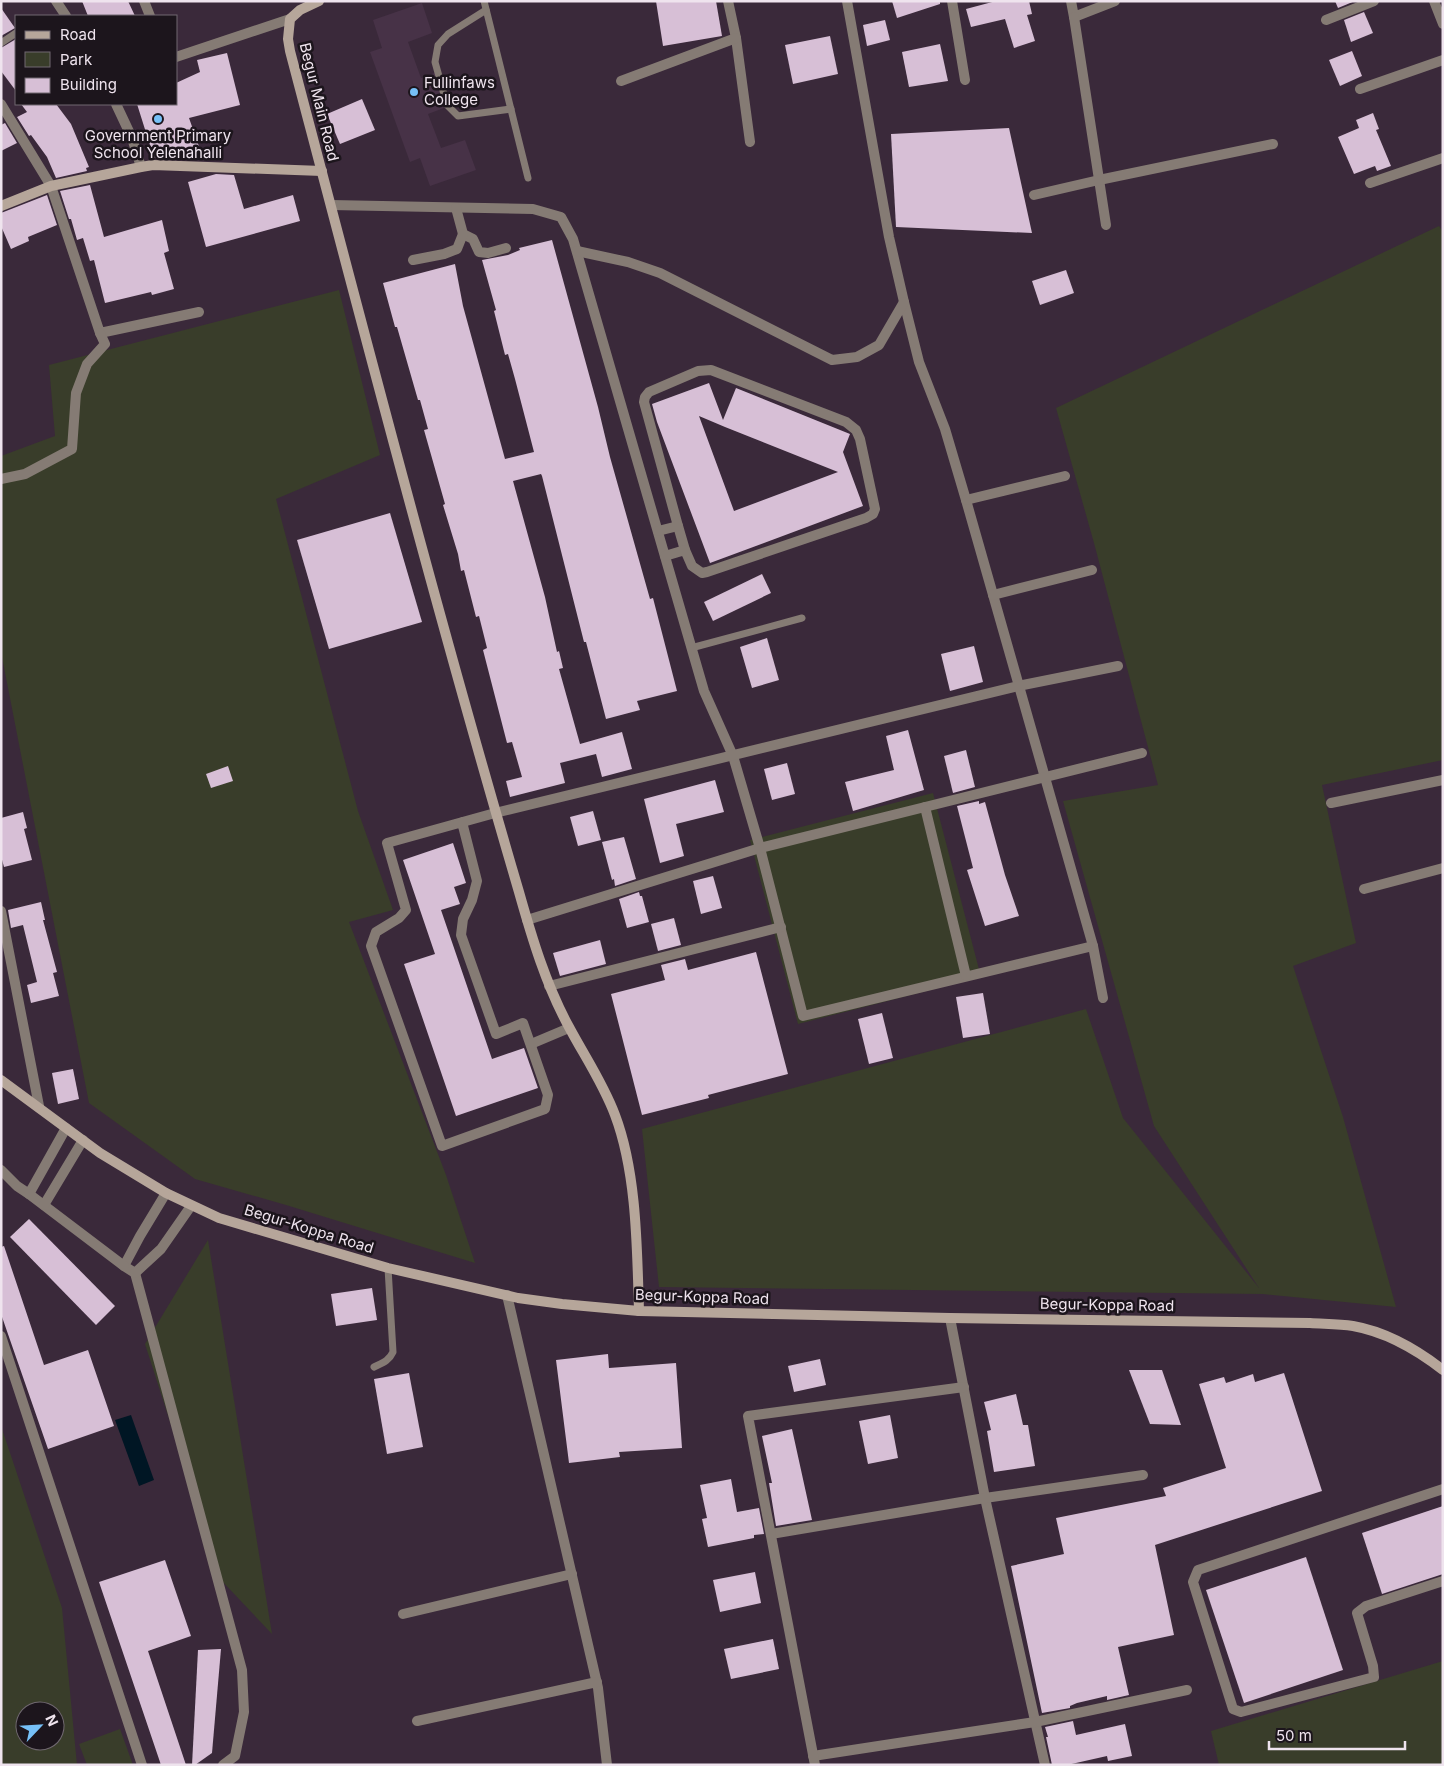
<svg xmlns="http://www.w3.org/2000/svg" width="1444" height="1766" font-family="Inter,sans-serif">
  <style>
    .built { fill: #473247 }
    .green { fill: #393d2a; fill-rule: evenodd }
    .water { fill: #001624 }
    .building { fill: #d7bfd6; fill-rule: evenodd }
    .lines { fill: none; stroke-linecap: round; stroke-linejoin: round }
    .lane { stroke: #857b74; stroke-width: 7 }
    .street { stroke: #857b74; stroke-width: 10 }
    .secondary { stroke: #b6a69a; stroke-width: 10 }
    .poi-dot { fill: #76c0f7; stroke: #1c151c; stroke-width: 2 }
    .labels { text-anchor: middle; stroke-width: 5; stroke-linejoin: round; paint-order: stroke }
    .poi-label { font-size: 15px; fill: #efe4ee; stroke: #1c151c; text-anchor: start }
    .street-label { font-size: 15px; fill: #efe4ee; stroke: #1c151c }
  </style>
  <rect width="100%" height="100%" fill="#3a293a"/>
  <!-- built -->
  <path class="built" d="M 422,3 L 432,33 L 408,42 L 421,78 L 437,72 L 449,106 L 428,114 L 441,148 L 465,140 L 476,170 L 430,186 L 420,158 L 410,162 L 370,52 L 382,48 L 373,20 Z"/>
  <!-- green -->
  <g class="green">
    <path d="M 1439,226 L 1443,232 L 1443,760 L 1322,785 L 1356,943 L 1293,966 L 1343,1117 L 1396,1307 L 1263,1294 L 659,1287 L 642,1129 L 1086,1009 L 1123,1118 L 1259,1288 L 1154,1126 L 1063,801 L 1158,785 L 1094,543 L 1056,408 Z"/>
    <path d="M 339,290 L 380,455 L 276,499 L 358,811 L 393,910 L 349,922 L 446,1175 L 475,1263 L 286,1205 L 195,1179 L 89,1103 L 1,652 L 1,456 L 55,436 L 49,365 Z"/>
    <path d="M 933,793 L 981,977 L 798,1024 L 750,840 Z"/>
    <path d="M 208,1240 L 272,1634 L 221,1580 L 145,1344 Z"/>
    <path d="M 1,1426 L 62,1608 L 77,1765 L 1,1765 ZM 25,1711 L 55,1711 L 55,1741 L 25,1741 Z"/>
    <path d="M 1443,1661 L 1443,1765 L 1219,1765 L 1211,1731 Z"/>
    <path d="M 120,1729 L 133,1765 L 87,1765 L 79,1744 Z"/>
  </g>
  <!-- water -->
  <path class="water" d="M 131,1415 L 154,1480 L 139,1486 L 115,1420 Z"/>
  <!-- building -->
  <g class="building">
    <path d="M 82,1 L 128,1 L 135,16 L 88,16 Z"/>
    <path d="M 656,1 L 716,1 L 722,36 L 663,46 Z"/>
    <path d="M 892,1 L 940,1 L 940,4 L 897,18 Z"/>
    <path d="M 996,1 L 1029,1 L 1032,14 L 1027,15 L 1035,41 L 1014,48 L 1005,19 L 971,27 L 966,9 Z"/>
    <path d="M 1335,1 L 1355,1 L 1338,8 Z"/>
    <path d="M 1,8 L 15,28 L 1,36 Z"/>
    <path d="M 1364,12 L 1373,33 L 1351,42 L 1344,20 Z"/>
    <path d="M 885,20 L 890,40 L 867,46 L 863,25 Z"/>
    <path d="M 830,36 L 838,74 L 793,84 L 785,45 Z"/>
    <path d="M 16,39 L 16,91 L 1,71 L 1,48 Z"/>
    <path d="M 940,44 L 948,81 L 909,87 L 902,52 Z"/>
    <path d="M 1352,51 L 1362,76 L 1340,86 L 1329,60 Z"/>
    <path d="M 227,53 L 240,105 L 189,118 L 202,155 L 154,158 L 137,104 L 176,104 L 176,83 L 200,72 L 197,60 Z"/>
    <path d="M 362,99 L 375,130 L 340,144 L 327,114 Z"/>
    <path d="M 21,104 L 56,104 L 71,124 L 89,167 L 86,168 L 87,171 L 56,178 L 47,157 L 31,135 L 29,136 L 17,117 L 27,112 Z"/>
    <path d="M 1373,113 L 1379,129 L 1376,130 L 1391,166 L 1377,171 L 1375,166 L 1354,174 L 1338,137 L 1359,128 L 1356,120 Z"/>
    <path d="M 5,123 L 17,143 L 1,151 L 1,125 Z"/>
    <path d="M 1009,128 L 1032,233 L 896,227 L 891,134 Z"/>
    <path d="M 216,174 L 234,175 L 244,209 L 293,195 L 300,221 L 206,247 L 188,182 Z"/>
    <path d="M 90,185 L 104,237 L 162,220 L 169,251 L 164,253 L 174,289 L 152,295 L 151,292 L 105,303 L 94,260 L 90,261 L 83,238 L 77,240 L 71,219 L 69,219 L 60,191 Z"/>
    <path d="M 47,195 L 57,225 L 28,237 L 29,241 L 11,249 L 1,226 L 1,213 Z"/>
    <path d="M 552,240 L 598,407 L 610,457 L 650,599 L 653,598 L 677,691 L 637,701 L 640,710 L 606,719 L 586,642 L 584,642 L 542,476 L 541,474 L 513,481 L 545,597 L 557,652 L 559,651 L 563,668 L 559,669 L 580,744 L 622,732 L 632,769 L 602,777 L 596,754 L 560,763 L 565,783 L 510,797 L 506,781 L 522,777 L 512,742 L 507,743 L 483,650 L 487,648 L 479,616 L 476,617 L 464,570 L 461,571 L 458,554 L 443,505 L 445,504 L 424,430 L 428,429 L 420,400 L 418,400 L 397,327 L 395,327 L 383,283 L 455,264 L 463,306 L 505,459 L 534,452 L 515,379 L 508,354 L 505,355 L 494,311 L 496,310 L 482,260 L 508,255 L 520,250 L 519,248 Z"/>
    <path d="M 1066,270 L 1074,293 L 1040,305 L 1032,281 Z"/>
    <path d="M 709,383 L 723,420 L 736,388 L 850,434 L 843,452 L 863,506 L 710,563 L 657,422 L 652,404 ZM 699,416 L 725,427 L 838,472 L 734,511 Z"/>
    <path d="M 390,513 L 422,622 L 329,649 L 297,540 Z"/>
    <path d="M 762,574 L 771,593 L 713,621 L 704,602 Z"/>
    <path d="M 767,638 L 779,680 L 752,688 L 740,647 Z"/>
    <path d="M 974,646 L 983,682 L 950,691 L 941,654 Z"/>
    <path d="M 908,730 L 924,790 L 853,811 L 845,782 L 894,770 L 886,736 Z"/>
    <path d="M 966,750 L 975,787 L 953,793 L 944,756 Z"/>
    <path d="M 787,763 L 795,794 L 772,800 L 764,769 Z"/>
    <path d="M 228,766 L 233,781 L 211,788 L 206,774 Z"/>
    <path d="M 715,780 L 724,812 L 676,824 L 684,856 L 660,863 L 644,799 Z"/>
    <path d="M 979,801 L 979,804 L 985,802 L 1005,875 L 1019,916 L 985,926 L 967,870 L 973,868 L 957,806 Z"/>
    <path d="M 593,811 L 601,840 L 578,846 L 570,817 Z"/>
    <path d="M 23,812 L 27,828 L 24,829 L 32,860 L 4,867 L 1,856 L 1,818 Z"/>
    <path d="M 624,837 L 636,879 L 615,886 L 614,879 L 612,880 L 602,842 Z"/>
    <path d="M 453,843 L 466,883 L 454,887 L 460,904 L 441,910 L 492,1059 L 524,1048 L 538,1088 L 456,1116 L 404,964 L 435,954 L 403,860 Z"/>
    <path d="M 713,876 L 722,908 L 701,914 L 693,881 Z"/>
    <path d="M 639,892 L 640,896 L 642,896 L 649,922 L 627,928 L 619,899 Z"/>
    <path d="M 41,902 L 45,920 L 43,920 L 57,972 L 53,973 L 59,996 L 31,1003 L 27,985 L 37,982 L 23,925 L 11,928 L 8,910 Z"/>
    <path d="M 674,918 L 681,945 L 658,951 L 651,924 Z"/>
    <path d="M 600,940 L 606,964 L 560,976 L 553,953 Z"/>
    <path d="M 756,952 L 788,1074 L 708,1095 L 709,1098 L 642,1115 L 611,994 L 665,980 L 661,965 L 685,959 L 688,970 Z"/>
    <path d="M 983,993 L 990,1034 L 963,1038 L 956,997 Z"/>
    <path d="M 882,1013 L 893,1058 L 869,1064 L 858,1019 Z"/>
    <path d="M 73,1069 L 79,1099 L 58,1104 L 52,1073 Z"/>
    <path d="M 29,1219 L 115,1306 L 96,1325 L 10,1237 Z"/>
    <path d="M 4,1246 L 44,1365 L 88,1350 L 114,1426 L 48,1449 L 1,1314 L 1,1247 Z"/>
    <path d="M 372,1288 L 377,1320 L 336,1326 L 331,1294 Z"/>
    <path d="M 608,1354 L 609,1368 L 676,1363 L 682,1448 L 619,1452 L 620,1457 L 569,1463 L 556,1360 Z"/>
    <path d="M 820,1359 L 826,1385 L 794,1392 L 788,1366 Z"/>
    <path d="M 1129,1370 L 1162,1370 L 1181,1425 L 1150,1424 Z"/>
    <path d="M 409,1373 L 423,1447 L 387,1454 L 374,1379 Z"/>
    <path d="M 1284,1373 L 1322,1491 L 1155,1545 L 1174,1635 L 1118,1647 L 1129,1695 L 1107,1700 L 1107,1696 L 1077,1703 L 1070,1706 L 1070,1708 L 1042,1713 L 1011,1566 L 1064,1554 L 1056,1518 L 1166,1496 L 1163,1488 L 1226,1468 L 1199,1384 L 1224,1377 L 1226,1383 L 1253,1374 L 1255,1382 Z"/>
    <path d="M 1016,1394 L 1023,1425 L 1028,1425 L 1035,1466 L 994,1472 L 987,1431 L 991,1430 L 984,1402 Z"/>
    <path d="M 890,1415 L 898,1458 L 868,1464 L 859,1421 Z"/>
    <path d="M 792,1429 L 812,1520 L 776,1526 L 769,1483 L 772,1483 L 762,1436 Z"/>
    <path d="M 731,1479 L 737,1512 L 759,1508 L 764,1534 L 754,1535 L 754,1538 L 708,1547 L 702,1519 L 707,1518 L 700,1485 Z"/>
    <path d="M 1443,1506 L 1443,1574 L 1382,1594 L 1362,1533 Z"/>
    <path d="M 1306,1557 L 1343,1670 L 1244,1703 L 1206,1590 Z"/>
    <path d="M 165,1560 L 191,1636 L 148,1651 L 186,1765 L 161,1765 L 99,1582 Z"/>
    <path d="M 755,1572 L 761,1603 L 720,1612 L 713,1580 Z"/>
    <path d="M 773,1639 L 779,1669 L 731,1679 L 724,1649 Z"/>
    <path d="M 221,1649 L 212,1753 L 195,1765 L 192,1765 L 198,1650 Z"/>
    <path d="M 1073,1721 L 1076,1735 L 1125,1724 L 1132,1756 L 1108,1761 L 1107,1756 L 1067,1765 L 1052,1765 L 1046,1737 L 1048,1737 L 1045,1727 Z"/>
  </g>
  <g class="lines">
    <!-- lane -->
    <g class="lane">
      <path d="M 484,1 L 528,178"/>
      <path d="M 486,10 L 448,34 L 438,45 L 435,62 L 447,105 L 458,116 L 511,109"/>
      <path d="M 1,43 L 16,33"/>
      <path d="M 691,648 L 802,618"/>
      <path d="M 374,1367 C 382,1363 389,1361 393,1352 L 388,1268"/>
    </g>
    <!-- street -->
    <g class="street">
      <path d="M 56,1 L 66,16"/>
      <path d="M 144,1 L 150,16"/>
      <path d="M 728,1 L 736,38 L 750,142"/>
      <path d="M 847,1 L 889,237 L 904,302 L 919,362 L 945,429 L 966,500 L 1093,946 L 1103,998"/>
      <path d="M 952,1 L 965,80"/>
      <path d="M 1071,1 L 1074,17 L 1115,1"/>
      <path d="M 1434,1 L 1443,24"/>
      <path d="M 1074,17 L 1106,225"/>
      <path d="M 1326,20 L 1374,1"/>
      <path d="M 176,57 L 290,19"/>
      <path d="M 621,81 L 736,38"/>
      <path d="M 1360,89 L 1443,60"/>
      <path d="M 1,104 L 51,186 L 100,333 L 199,312"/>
      <path d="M 116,104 L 132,138 L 141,167"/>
      <path d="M 1370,183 L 1443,158"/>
      <path d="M 1034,195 L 1099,180 L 1273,144"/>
      <path d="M 331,205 L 533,209 L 561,217 L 573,239 L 704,691 L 733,756 L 760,848 L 803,1016 L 1093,946"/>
      <path d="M 456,208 L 463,234 L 473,239 L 479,252 L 488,253 L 506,248"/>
      <path d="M 577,251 L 628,262 L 660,273 L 832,360 L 857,357 L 879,345 L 904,302"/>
      <path d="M 413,260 L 444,254 L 457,249 L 463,234"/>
      <path d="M 1,479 L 25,474 L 72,449 L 76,393 L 87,364 L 105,344 L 100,333"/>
      <path d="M 966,500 L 1065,476"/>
      <path d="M 678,526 L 685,550"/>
      <path d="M 658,531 L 678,526 L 644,402 L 645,397 L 649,392 L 698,371 L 711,370 L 846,422 L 856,430 L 860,439 L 875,509 L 873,514 L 866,518 L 707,572 L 702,573 L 692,566 L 685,550 L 665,556"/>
      <path d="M 993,595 L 1092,570"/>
      <path d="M 1331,803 L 1443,780"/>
      <path d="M 925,807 L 1142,753"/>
      <path d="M 462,822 L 477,881 L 472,900 L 463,919 L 461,935 L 496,1034 L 523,1023 L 548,1095 L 545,1109 L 442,1146 L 371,946 L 376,932 L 399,918 L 406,910 L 387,843 L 495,813 L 1018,686 L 1118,666"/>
      <path d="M 1364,889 L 1443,868"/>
      <path d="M 1,911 L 39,1106"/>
      <path d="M 527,920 L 760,848 L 925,807 L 966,976"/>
      <path d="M 549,986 L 781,927"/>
      <path d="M 531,1044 L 569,1028"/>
      <path d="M 1,1170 L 17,1186 L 29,1194 L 66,1128"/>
      <path d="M 166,1193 L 140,1236 L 124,1266 L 135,1273 L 242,1670 L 244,1712 L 235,1756 L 223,1765"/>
      <path d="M 29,1194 L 124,1266"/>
      <path d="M 44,1205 L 83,1140"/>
      <path d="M 135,1273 L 161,1249 L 191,1206"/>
      <path d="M 507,1295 L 598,1688 L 607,1765"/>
      <path d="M 950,1318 L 985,1498 L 1045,1765"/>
      <path d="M 1,1336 L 142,1765"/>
      <path d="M 1443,1489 L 1198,1570 L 1193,1582 L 1233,1709 L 1241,1712 L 1374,1677 L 1373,1666 L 1357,1613 L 1366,1606 L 1443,1581"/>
      <path d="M 771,1534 L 985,1498 L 1143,1475"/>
      <path d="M 403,1614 L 572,1574"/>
      <path d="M 417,1721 L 597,1682"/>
      <path d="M 813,1756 L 1035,1722 L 1187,1690"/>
      <path d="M 815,1765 L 748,1416 L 964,1387"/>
    </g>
    <!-- secondary -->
    <g class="secondary">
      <path d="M 319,1 L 300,10 L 290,19 L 288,39 L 290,51 C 364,332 437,613 519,892 C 532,938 546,985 569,1027 C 585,1057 603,1083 615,1115 C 637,1173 637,1249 639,1311"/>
      <path d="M 1,206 L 51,186 L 141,167 L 153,165 L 322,171"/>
      <path d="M 1,1080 L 100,1153 L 166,1193 L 219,1218 L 388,1268 L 518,1298 L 562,1304 L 639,1311 L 950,1318 L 1310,1323 C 1325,1324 1339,1324 1353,1326 C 1387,1332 1416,1349 1443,1370"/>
    </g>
  </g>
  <!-- markers -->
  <g class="poi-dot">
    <circle cx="414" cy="92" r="5"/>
    <circle cx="158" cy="119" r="5"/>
  </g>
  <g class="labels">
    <!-- poi labels -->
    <g class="poi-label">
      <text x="424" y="88">Fullinfaws<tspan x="424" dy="17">College</tspan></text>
      <text x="158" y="141" text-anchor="middle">Government Primary<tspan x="158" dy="17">School Yelenahalli</tspan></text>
    </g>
    <!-- street labels -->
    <g class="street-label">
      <text transform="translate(319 102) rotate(76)" y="5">Begur Main Road</text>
      <text transform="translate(309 1229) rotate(17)" y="5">Begur-Koppa Road</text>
      <text transform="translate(702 1297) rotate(2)" y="5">Begur-Koppa Road</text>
      <text transform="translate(1107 1305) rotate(1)" y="5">Begur-Koppa Road</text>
    </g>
  </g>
  <!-- border -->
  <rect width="1444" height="1766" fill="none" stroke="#efe4ee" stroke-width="5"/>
  <!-- legend -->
  <rect x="15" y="15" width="162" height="90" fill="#1c151c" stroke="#706870"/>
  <rect x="25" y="31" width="25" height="8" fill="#b6a69a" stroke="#706870"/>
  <text x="60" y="40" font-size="15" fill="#efe4ee">Road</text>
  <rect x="25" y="52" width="25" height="15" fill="#393d2a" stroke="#706870"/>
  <text x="60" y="65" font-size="15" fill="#efe4ee">Park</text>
  <rect x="25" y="78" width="25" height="15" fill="#d7bfd6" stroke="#706870"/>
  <text x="60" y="90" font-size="15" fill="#efe4ee">Building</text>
  <!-- north arrow -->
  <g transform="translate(40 1726) rotate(65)"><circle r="24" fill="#1c151c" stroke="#706870"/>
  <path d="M0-4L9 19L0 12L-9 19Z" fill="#76c0f7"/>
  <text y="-8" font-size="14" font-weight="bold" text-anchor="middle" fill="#efe4ee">N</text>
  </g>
  <!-- scale -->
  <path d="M1269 1741v8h136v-8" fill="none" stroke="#efe4ee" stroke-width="2.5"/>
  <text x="1276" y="1741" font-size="15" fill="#efe4ee" stroke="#1c151c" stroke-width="4" paint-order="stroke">50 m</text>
</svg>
